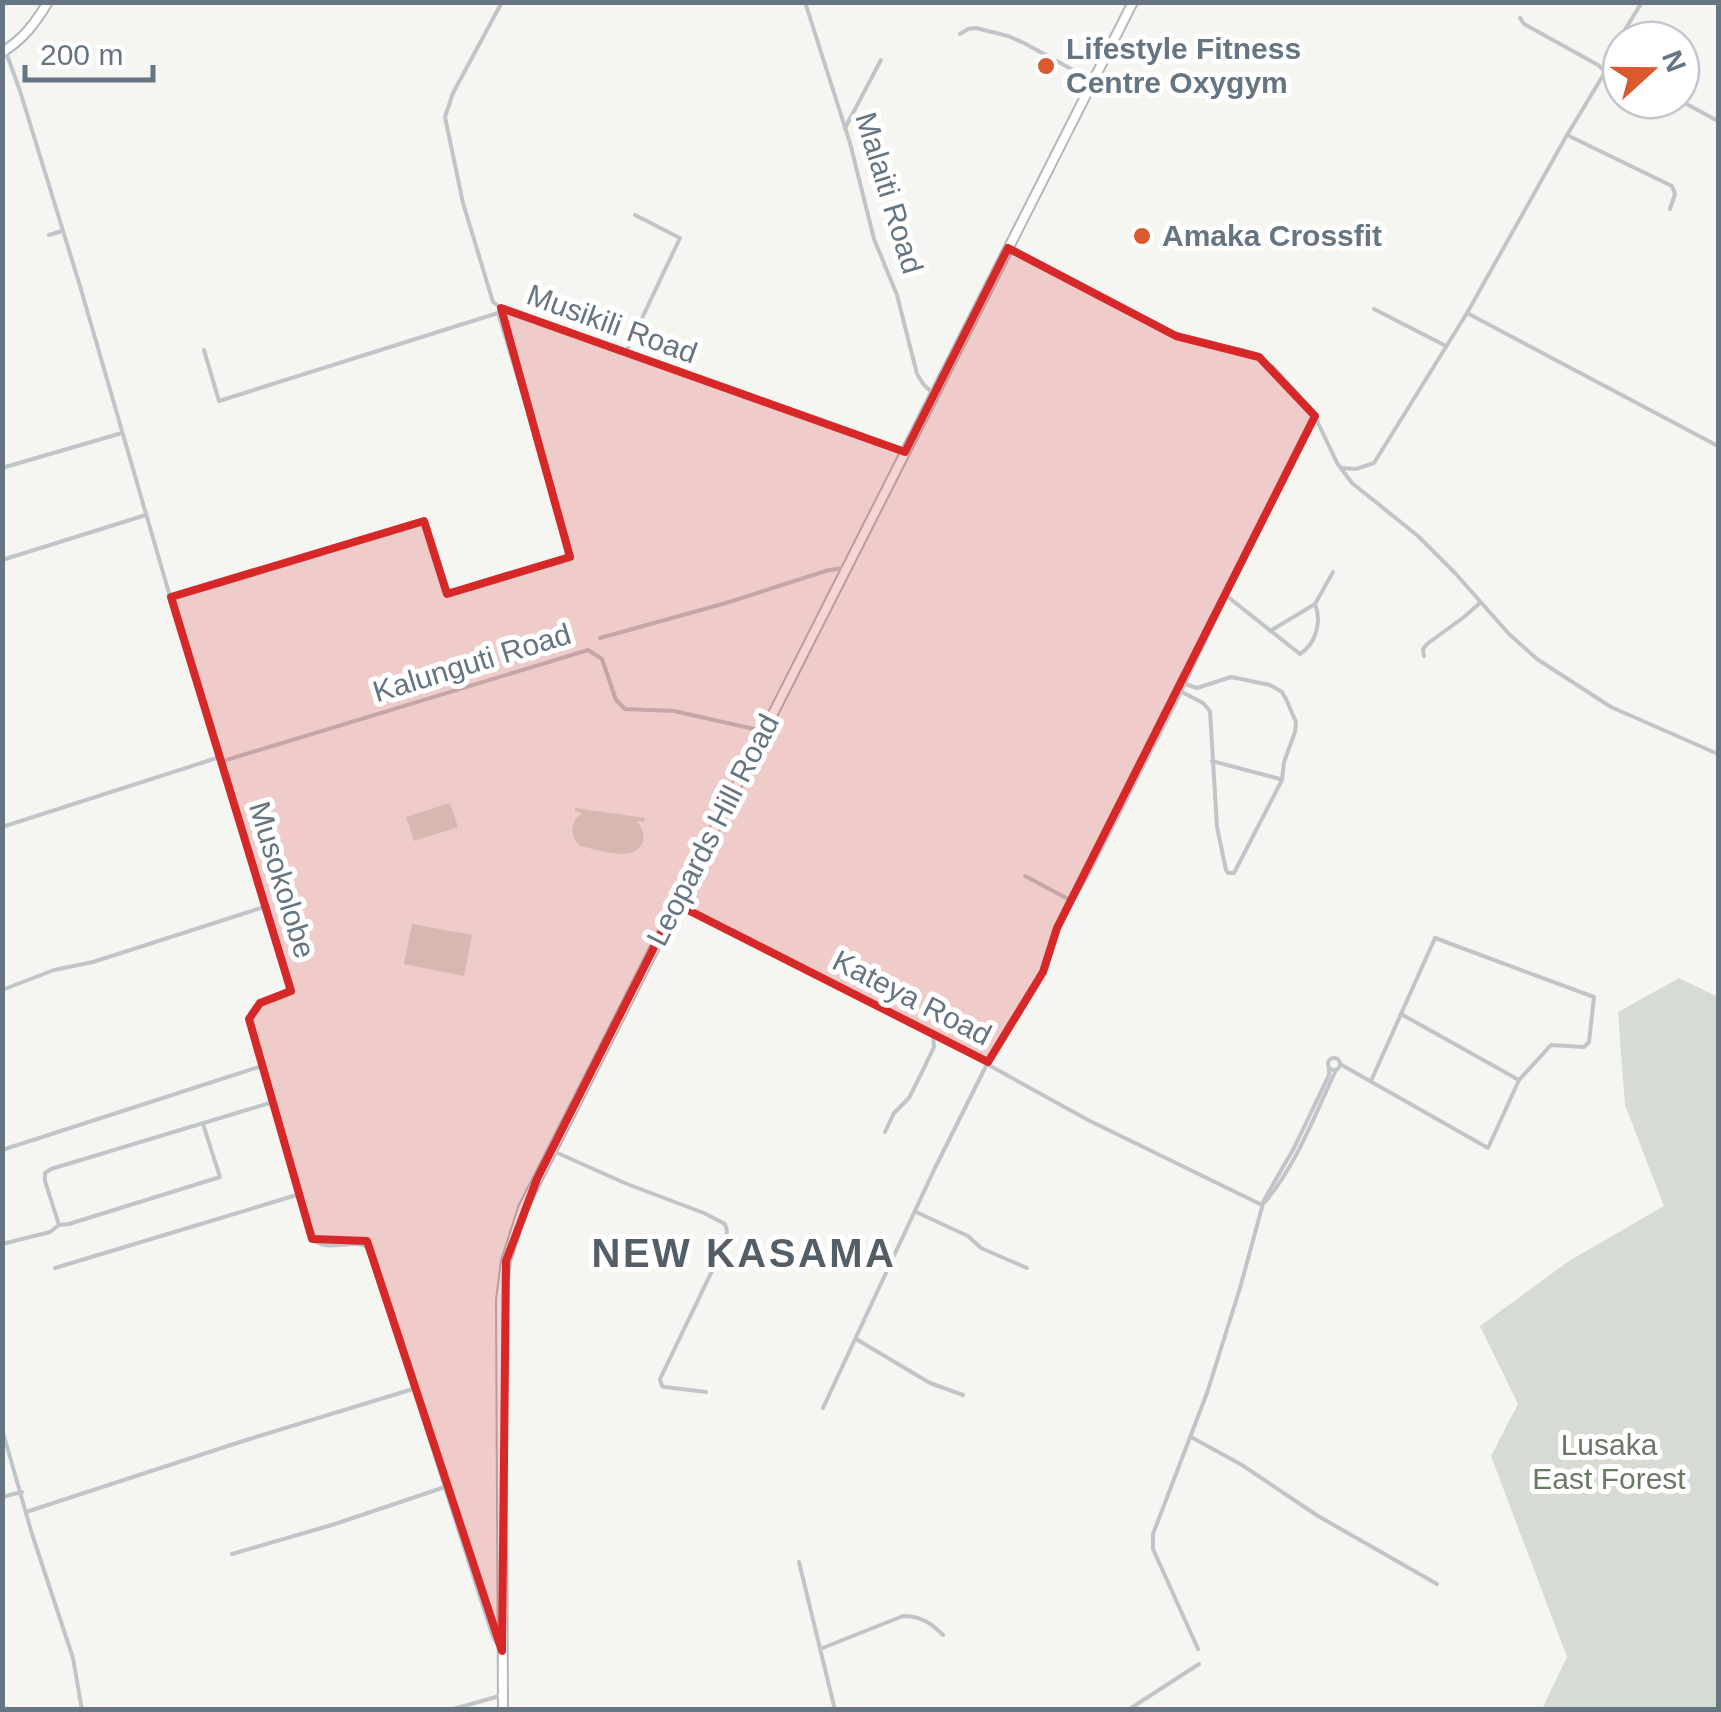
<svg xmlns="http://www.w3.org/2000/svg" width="1721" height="1712" font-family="Helvetica,sans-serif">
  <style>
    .green { fill: #d6dcd3 }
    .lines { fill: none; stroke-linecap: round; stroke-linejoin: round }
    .secondary-casing { stroke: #b4b8bc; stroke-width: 12 }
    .street { stroke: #c1c5c8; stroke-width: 4 }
    .secondary { stroke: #fff; stroke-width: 8 }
    .marked { fill: #d62828; fill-opacity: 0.2; stroke: #d62828; stroke-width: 8; stroke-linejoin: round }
    .poi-dot { fill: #da592e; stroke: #fff; stroke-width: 4 }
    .labels { text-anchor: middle; stroke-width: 10; stroke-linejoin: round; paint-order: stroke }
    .poi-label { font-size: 30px; font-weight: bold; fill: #667582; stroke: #fff; text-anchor: start }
    .street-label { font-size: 30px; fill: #667582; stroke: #fff }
    .park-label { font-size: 30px; fill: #687964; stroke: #fff }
    .district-label { font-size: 40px; font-weight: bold; letter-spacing: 2.5px; fill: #535e67; stroke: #fff }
  </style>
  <rect width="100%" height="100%" fill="#f5f5f2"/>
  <!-- green -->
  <g class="green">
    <path d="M 450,803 L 458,827 L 414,841 L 406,817 Z"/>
    <path d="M 575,808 L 645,818 L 644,822 L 637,821 C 642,828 646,835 642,844 C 632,863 596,849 580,846 C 569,835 570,823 582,813 L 575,811 Z"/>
    <path d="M 412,924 L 472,935 L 464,976 L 404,964 Z"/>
    <path d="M 1679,978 L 1718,997 L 1718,1709 L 1542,1709 L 1567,1657 L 1491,1456 L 1518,1404 L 1480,1326 L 1569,1261 L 1664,1206 L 1625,1105 L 1618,1012 Z"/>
  </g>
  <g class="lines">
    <defs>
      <g id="secondary">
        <path d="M 2,52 C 23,40 36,22 48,2"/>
        <path d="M 503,1710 L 501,1300 L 506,1261 L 523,1208 L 1133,2"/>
      </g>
    </defs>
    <!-- secondary casing -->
    <use href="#secondary" class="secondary-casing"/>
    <!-- street -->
    <g class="street">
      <path d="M 502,2 L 453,93 L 445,117 L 463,203 L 493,302 L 501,308 L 905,452"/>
      <path d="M 805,2 L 850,143 L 874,239 L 897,295 L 917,374 L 924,385 L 934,394"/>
      <path d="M 1520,18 L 1524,24 L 1598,65 L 1606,72"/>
      <path d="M 960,34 L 968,29 L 976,28 L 1008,36 L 1024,43 L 1093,81"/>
      <path d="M 2,41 L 20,91 L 80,286 L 171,600 L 287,972 L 289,983 L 286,992 C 272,999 252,1001 249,1019 L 312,1239 C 329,1254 352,1237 369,1248 L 477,1588 L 493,1637 L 499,1647"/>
      <path d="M 1610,64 L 1621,70"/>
      <path d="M 1679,100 L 1718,121"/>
      <path d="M 845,128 L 881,60"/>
      <path d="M 1567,135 L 1672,186 L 1675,194 L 1670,209"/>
      <path d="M 49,235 L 62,231"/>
      <path d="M 1009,249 L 1176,336 L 1193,342 L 1243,350 L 1273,367 L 1312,410 L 1337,463 L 1352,483 L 1418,536 L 1455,573 L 1509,634 L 1537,659 L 1611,707 L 1718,754"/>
      <path d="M 1374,309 L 1446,346"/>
      <path d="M 1467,313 L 1718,446"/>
      <path d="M 204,350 L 219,401 L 498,313"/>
      <path d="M 625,354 L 680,238 L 635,215"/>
      <path d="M 2,468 L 122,433"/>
      <path d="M 1341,468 L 1356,469 L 1374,463 L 1467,313 L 1567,135 L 1610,64 L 1608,60 L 1610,54 L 1642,2"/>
      <path d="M 2,560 L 146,515"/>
      <path d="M 171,597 L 362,538 L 424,521 L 448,591 L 460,590 L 564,559 L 569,550 L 567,538 L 498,313 L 501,308"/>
      <path d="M 1228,597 L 1300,654 C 1316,644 1322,621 1315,604"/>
      <path d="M 1270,631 L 1315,604 L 1333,572"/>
      <path d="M 600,638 L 726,603 L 829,570 L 846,568"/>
      <path d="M 1424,656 L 1423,649 L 1427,644 L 1464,617 L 1481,602"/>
      <path d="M 1182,692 L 1203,703 L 1210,711 L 1217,827 L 1226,870 L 1228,873 L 1234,873 L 1282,780 L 1284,762 L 1295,732 L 1296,722 L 1286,699 L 1282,692 L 1270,685 L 1231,677 L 1197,688 L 1185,684"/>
      <path d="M 223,761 L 588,650 L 602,659 L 616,700 L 625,709 L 674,711 L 763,731"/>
      <path d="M 1212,761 L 1280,779"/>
      <path d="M 2,827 L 220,757"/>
      <path d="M 1025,876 L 1072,901"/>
      <path d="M 676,904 L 900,1016 L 1088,1120 L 1262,1205"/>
      <path d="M 2,990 L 54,970 L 93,962 L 267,906"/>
      <path d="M 1401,1014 L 1519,1080"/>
      <circle cx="1334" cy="1064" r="6"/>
      <path d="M 1340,1064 L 1488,1148 L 1519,1080 L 1551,1045 L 1584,1047 L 1589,1042 L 1594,997 L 1435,938 L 1371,1081"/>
      <path d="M 885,1132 L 894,1113 L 909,1098 L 923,1070 L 934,1047 L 933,1033"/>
      <path d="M 2,1150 L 262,1066"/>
      <path d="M 553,1151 L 627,1184 L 704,1213 L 725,1224 L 727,1231 L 725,1244 L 660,1379 L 662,1386 L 665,1387 L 706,1392"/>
      <path d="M 1265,1202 C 1297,1164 1315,1114 1336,1070"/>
      <path d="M 916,1212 L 968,1236 L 981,1248 L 1027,1268"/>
      <path d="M 59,1225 L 69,1224 L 220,1177 L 203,1124"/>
      <path d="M 2,1244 L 50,1232 L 59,1225 L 45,1181 L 45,1173 L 51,1169 L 273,1102"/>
      <path d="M 55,1268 L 300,1194"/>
      <path d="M 856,1339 L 930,1383 L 963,1395"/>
      <path d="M 823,1408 L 934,1170 L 988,1062 L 1043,972 L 1057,928 L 1089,873 L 1181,692 L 1241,565 L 1315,416"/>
      <path d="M 2,1429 L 32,1534 L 73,1658 L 82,1710"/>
      <path d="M 1191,1437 L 1242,1465 L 1318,1516 L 1437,1584"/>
      <path d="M 2,1497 L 22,1492"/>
      <path d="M 26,1512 L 240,1442 L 413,1389"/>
      <path d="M 232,1554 L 335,1524 L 445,1487"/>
      <path d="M 799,1562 L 835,1710"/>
      <path d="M 820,1649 L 903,1616 C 921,1616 931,1623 943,1635"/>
      <path d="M 1198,1649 L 1153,1549 L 1153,1534 L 1207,1393 L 1240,1288 L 1264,1200 L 1294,1148 L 1329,1075 L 1329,1068"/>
      <path d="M 450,1710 L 503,1695"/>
      <path d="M 1128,1710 L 1199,1664"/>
    </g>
    <!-- secondary -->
    <use href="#secondary" class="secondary"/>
  </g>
  <!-- marked area -->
  <path class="marked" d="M 1008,248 L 1176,336 L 1259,357 L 1315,416 L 1057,928 L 1043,972 L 988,1062 L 676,904 L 537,1179 L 506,1261 L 502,1651 L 367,1241 L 312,1239 L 249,1019 L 260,1003 L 291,991 L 171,597 L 424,521 L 447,594 L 570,557 L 501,308 L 905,452 Z"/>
  <!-- markers -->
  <g class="poi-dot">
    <circle cx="1046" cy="66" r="10"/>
    <circle cx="1142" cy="236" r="10"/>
  </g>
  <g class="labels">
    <!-- poi labels -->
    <g class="poi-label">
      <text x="1066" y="59">Lifestyle Fitness<tspan x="1066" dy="34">Centre Oxygym</tspan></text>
      <text x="1162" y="246">Amaka Crossfit</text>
    </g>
    <!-- street labels -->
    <g class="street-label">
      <text transform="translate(889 193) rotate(73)" y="10">Malaiti Road</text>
      <text transform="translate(612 324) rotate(20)" y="10">Musikili Road</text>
      <text transform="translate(472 663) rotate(-17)" y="10">Kalunguti Road</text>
      <text transform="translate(713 830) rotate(-63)" y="10">Leopards Hill Road</text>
      <text transform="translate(282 880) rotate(73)" y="10">Musokolobe</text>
      <text transform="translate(912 998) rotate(27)" y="10">Kateya Road</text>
    </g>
    <!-- park labels -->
    <g class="park-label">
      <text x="1609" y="1455">Lusaka<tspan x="1609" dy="34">East Forest</tspan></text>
    </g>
    <!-- district labels -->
    <g class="district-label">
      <text x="744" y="1267">NEW KASAMA</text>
    </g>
  </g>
  <!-- border -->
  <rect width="1721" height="1712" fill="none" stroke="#667582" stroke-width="10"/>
  <!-- north arrow -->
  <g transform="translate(1651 70) rotate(69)"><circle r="48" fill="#ffffff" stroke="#c2c8cd" stroke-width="2.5"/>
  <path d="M0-8L18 38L0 25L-18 38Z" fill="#da592e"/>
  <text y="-15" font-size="28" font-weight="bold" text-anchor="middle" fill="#667582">N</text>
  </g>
  <!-- scale -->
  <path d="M25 65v15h128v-15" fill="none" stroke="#667582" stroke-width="5"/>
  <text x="40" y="65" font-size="30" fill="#667582" stroke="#ffffff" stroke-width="8" paint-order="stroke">200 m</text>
</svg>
